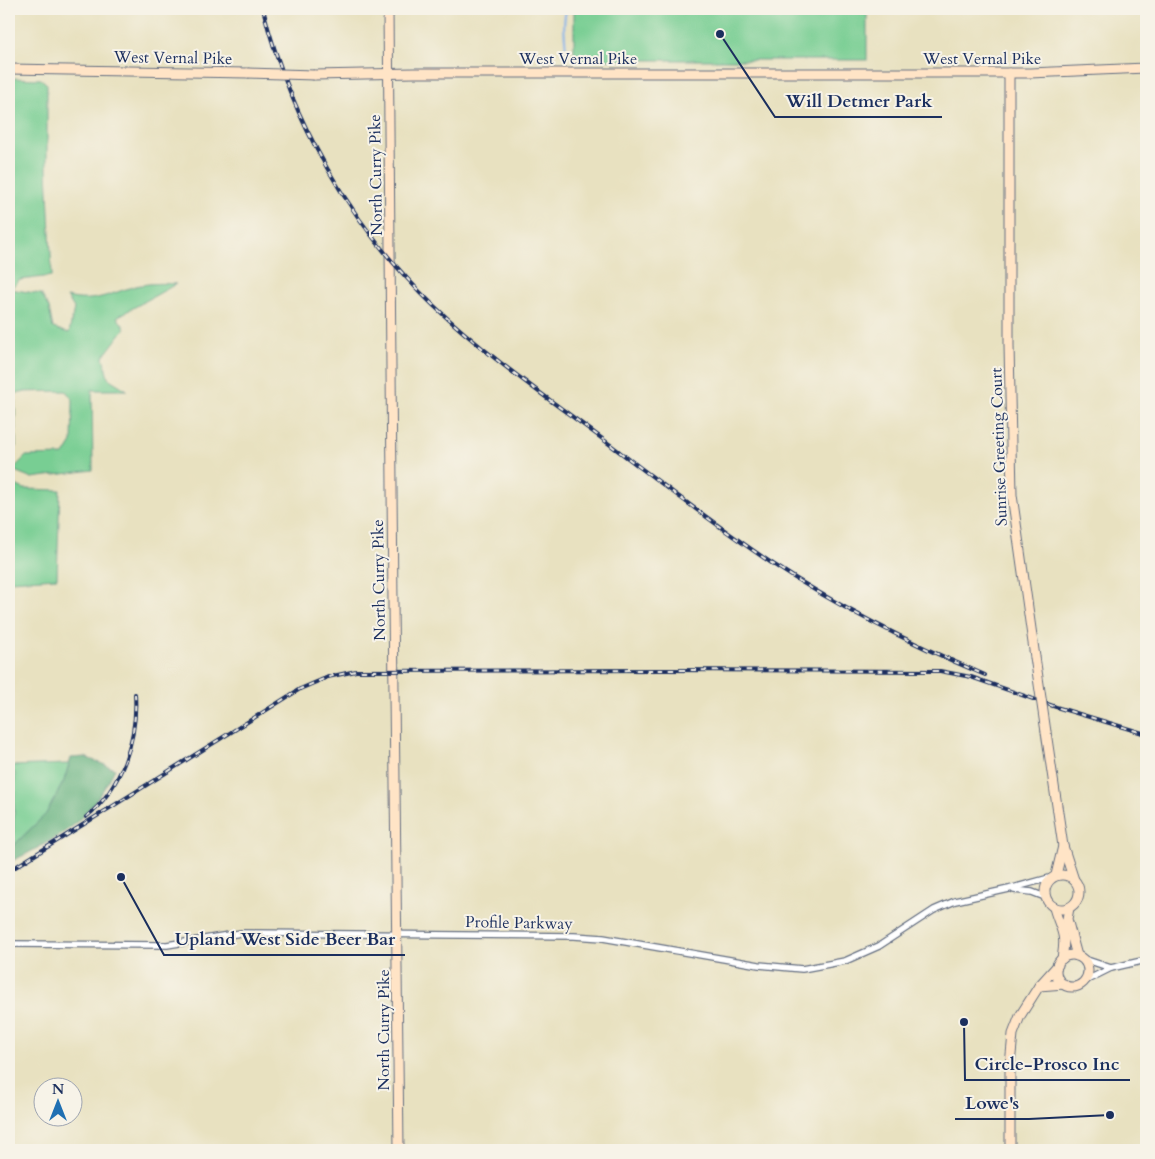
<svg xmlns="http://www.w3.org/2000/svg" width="1155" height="1159" font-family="Cardo,serif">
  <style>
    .green { fill: #78ce93; stroke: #4a7e78 }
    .forest { fill: #62b17d; stroke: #3e706e }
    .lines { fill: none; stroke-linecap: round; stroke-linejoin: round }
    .stream { stroke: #81b1ec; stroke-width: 2 }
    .street-casing { stroke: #636d80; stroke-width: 8 }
    .secondary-casing { stroke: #636d80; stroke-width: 11 }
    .street { stroke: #fff; stroke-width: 5.5 }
    .secondary { stroke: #ffe4c6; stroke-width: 9 }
    .rail-casing { stroke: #1b2f5e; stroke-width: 4 }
    .rail { stroke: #f7f3e8; stroke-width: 2; stroke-dasharray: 5.5; stroke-linecap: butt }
    .secondary-bridge-casing { stroke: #636d80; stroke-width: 11; stroke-linecap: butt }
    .secondary-bridge { stroke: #ffe4c6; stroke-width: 9 }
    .labels { text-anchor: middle; stroke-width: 4; stroke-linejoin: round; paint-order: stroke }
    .street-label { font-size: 16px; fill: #1b2f5e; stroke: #f7f3e8 }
    .leader { fill: none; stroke: #1b2f5e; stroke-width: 2 }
    .callout-dot { fill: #1b2f5e; stroke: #f7f3e8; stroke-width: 2 }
    .callout-label { font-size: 18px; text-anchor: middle; font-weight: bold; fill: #1b2f5e; stroke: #f7f3e8; stroke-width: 4; stroke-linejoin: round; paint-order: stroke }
  </style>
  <rect width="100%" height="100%" fill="#f7f3e8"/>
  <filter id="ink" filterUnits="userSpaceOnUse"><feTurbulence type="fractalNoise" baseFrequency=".02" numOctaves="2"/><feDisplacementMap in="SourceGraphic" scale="10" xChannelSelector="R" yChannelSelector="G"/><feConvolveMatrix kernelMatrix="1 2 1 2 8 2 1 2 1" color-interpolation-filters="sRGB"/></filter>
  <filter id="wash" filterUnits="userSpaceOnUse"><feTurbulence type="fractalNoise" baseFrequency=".0096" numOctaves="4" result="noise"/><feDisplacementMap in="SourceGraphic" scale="20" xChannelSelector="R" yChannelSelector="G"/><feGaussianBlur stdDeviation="1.12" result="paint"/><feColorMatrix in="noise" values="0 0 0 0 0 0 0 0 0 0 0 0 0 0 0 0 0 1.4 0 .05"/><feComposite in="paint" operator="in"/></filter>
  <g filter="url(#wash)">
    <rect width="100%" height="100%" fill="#e8e1c0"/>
    <!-- green -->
    <g class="green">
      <rect x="574" y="9" width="293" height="51"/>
      <path d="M 9,78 L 41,79 L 47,84 L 47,170 L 52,276 L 20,280 L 10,289 L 41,294 L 49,308 L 53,328 L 69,333 L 74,308 L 67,297 C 94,304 111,293 136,286 C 150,283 162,283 176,284 L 117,317 L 125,328 L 103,357 L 108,378 L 127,390 L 92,390 L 93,470 L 32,478 L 12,470 L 26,456 L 64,455 L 72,442 L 73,400 L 66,391 L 20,392 L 15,395 L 16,447 L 9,453 Z"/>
      <path d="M 9,482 L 24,489 L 60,490 L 57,578 L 9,581 Z"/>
      <path d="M 69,764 L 64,781 L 46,814 L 13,846 L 15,773 L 9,772 L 9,766 Z"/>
    </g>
    <!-- forest -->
    <path class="forest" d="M 85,757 L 115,769 C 105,789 92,807 76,823 C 63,835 26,855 9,862 L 9,850 L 46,814 L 64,781 L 71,758 Z"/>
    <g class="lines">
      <!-- stream -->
      <path class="stream" d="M 566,50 C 565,37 562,20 567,9"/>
    </g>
  </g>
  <g filter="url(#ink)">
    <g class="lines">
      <defs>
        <g id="street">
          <path d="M 1014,890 L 1032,892 L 1045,897"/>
          <path d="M 9,944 L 167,945 L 241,933 L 574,936 L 603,938 L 759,965 L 802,969 L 845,961 L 879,946 L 934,910 L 955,901 L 1009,889 L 1053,877"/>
          <path d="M 1081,958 L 1111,968"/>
          <path d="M 1085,981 L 1111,968 L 1146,960"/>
        </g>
        <g id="secondary">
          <path d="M 388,9 C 389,389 396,770 399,1150"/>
          <path d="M 9,69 L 248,73"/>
          <path d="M 1009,73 L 1009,345 L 1012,495 L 1035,657"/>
          <path d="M 314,75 L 414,73 L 1030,73 L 1146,68"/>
          <path d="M 1046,732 L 1063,846 L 1074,880"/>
          <circle cx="1062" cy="892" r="17"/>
          <path d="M 1056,875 L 1063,846"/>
          <path d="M 1054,907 C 1056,917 1061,925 1063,935 C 1065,943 1063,951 1062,959"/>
          <path d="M 1069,908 L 1067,919 L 1077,956"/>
          <circle cx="1072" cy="971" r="16"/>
          <path d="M 1039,986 L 1064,984"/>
          <path d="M 1010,1150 L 1010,1065 L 1013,1034 L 1020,1016 L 1039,986 L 1058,965"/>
        </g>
      </defs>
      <!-- street casing -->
      <use href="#street" class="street-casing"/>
      <!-- secondary casing -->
      <use href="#secondary" class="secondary-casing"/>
      <!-- street -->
      <use href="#street" class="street"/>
      <!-- secondary -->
      <use href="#secondary" class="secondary"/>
      <defs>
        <g id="rail">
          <path d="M 263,9 C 291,120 350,225 433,305 C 491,360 558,405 621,453 C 671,491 721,529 773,564 C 840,608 912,644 985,675"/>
          <path d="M 86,817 C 121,789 138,739 135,694"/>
          <path d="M 9,871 L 300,689 L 328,677 L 356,671 L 664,670 L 940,671 L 971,677 L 1056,707 L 1146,734"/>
        </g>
      </defs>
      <!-- rail casing -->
      <use href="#rail" class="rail-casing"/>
      <!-- rail -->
      <use href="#rail" class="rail"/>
      <defs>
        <g id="secondary-bridge">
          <path d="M 248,73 L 314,75"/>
          <path d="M 1035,657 L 1046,732"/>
        </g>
      </defs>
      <!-- secondary-bridge casing -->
      <use href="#secondary-bridge" class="secondary-bridge-casing"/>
      <!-- secondary-bridge -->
      <use href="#secondary-bridge" class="secondary-bridge"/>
    </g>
  </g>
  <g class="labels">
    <!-- street labels -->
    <g class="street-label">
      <text transform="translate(173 57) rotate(1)" y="6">West Vernal Pike</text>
      <text x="578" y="64">West Vernal Pike</text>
      <text x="982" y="64">West Vernal Pike</text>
      <text transform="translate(375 175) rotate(-91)" y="6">North Curry Pike</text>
      <text transform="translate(998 447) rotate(-92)" y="6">Sunrise Greeting Court</text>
      <text transform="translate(378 580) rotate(-91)" y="6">North Curry Pike</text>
      <text transform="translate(519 922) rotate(1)" y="6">Profile Parkway</text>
      <text transform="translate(383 1030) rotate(-90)" y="6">North Curry Pike</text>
    </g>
  </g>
  <!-- callouts -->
  <path class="leader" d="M720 34L775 117H942M121 877L164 955H405M964 1022L965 1080H1130M1110 1115L1029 1119H955"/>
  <g class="callout-dot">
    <circle cx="720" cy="34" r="5"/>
    <circle cx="121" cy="877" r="5"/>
    <circle cx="964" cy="1022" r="5"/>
    <circle cx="1110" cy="1115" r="5"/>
  </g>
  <g class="callout-label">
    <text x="859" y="107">Will Detmer Park</text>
    <text x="285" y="945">Upland West Side Beer Bar</text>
    <text x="1047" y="1070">Circle-Prosco Inc</text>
    <text x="992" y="1109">Lowe's</text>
  </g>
  <!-- margin -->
  <rect width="1155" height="1159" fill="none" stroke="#f7f3e8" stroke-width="30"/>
  <!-- north arrow -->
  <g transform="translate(58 1102)"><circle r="24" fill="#f7f3e8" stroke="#9fa5b1"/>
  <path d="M0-4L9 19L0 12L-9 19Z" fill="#1f6fb2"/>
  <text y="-8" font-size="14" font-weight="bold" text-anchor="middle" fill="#1b2f5e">N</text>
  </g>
</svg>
